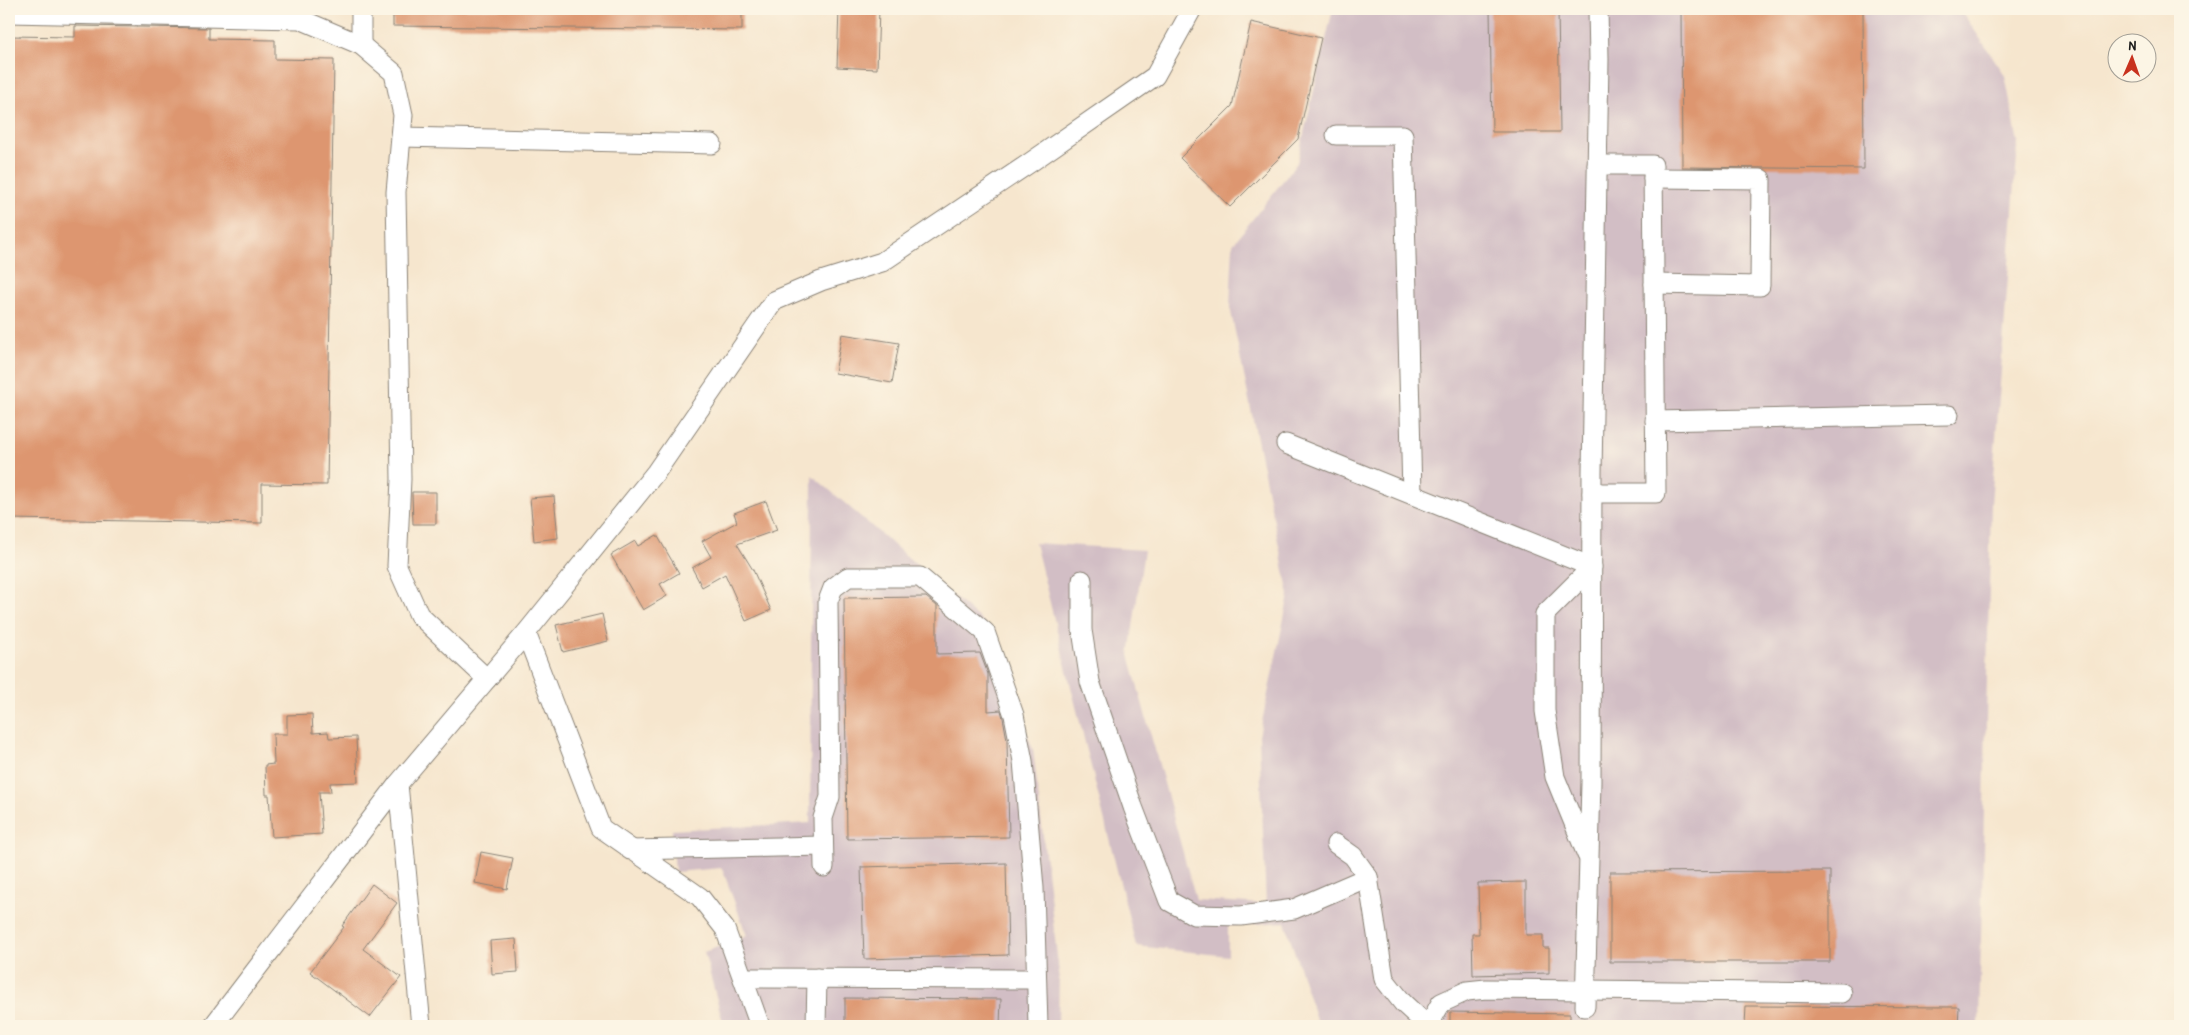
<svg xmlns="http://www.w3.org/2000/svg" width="2189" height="1035" font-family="'Patrick Hand',sans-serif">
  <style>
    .industrial { fill: #d2bec5 }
    .building { fill: #dd9670 }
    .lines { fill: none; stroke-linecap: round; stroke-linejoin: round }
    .minor-casing { stroke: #898175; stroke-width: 21 }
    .minor { stroke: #fff; stroke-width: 19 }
  </style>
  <rect width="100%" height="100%" fill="#fcf5e5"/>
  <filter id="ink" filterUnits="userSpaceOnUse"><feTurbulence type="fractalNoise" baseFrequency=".02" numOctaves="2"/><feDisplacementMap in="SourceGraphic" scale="10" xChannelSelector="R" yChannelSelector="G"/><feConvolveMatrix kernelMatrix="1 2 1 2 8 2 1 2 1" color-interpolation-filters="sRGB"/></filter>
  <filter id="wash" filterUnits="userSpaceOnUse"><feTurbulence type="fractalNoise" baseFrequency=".0096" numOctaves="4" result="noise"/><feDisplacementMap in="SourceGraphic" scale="20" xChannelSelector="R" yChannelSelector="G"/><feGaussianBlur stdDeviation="1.12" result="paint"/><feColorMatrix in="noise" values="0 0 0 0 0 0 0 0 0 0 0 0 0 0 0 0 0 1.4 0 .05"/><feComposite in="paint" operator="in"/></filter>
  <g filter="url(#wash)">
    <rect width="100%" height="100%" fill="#f6e6ce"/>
    <!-- industrial -->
    <g class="industrial">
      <path d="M 1333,9 L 1960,9 L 2005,75 L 2018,143 L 1991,504 L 1979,1026 L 1318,1026 L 1285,922 L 1228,926 L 1228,956 L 1136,946 L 1035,543 L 1144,550 L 1129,655 L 1196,900 L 1266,904 L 1259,736 L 1289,595 L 1230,307 L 1233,244 L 1297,163 Z"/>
      <path d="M 812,475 L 989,627 L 1033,750 L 1059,973 L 1058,1026 L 724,1026 L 704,952 L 747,936 L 722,868 L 675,872 L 672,830 L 810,823 Z"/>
    </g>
    <g id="blocks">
      <!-- building -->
      <g class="building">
        <path d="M 393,9 L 742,9 L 742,30 L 393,26 Z"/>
        <path d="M 839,9 L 879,9 L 877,69 L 837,67 Z"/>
        <path d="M 1490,9 L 1558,9 L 1560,132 L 1492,132 Z"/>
        <path d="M 1681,9 L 1863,9 L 1864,169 L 1682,167 Z"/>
        <path d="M 1251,22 L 1321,38 L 1298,139 L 1230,207 L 1180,158 L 1232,106 Z"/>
        <path d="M 75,26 L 209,28 L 209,39 L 275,40 L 275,59 L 334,60 L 327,485 L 262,484 L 262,523 L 9,519 L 9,36 L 75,37 Z"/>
        <path d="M 842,334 L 899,343 L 892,383 L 835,373 Z"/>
        <path d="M 412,492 L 436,492 L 436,524 L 413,524 Z"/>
        <path d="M 554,496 L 558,538 L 534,541 L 530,498 Z"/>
        <path d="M 766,501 L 777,530 L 737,544 L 753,570 L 771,610 L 746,621 L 725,574 L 702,587 L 692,568 L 711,557 L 702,541 L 737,522 L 734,513 Z"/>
        <path d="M 657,535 L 679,573 L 660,584 L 667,596 L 643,610 L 611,555 L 635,541 L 638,546 Z"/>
        <path d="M 926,597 L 937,606 L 937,654 L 980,653 L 988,674 L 988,711 L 1001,710 L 1003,718 L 1007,740 L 1009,837 L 847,839 L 844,598 Z"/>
        <path d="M 602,614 L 608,641 L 563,652 L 556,625 Z"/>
        <path d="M 312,714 L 313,733 L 328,732 L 329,738 L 356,737 L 358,782 L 330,783 L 331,792 L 319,792 L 322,834 L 272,837 L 269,795 L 266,795 L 265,765 L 274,764 L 273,734 L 287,734 L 287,715 Z"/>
        <path d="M 481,852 L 513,858 L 507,889 L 475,883 Z"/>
        <path d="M 1006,863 L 1008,955 L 864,959 L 861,867 Z"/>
        <path d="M 1830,871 L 1830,962 L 1610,962 L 1610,872 Z"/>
        <path d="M 1526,882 L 1526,935 L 1543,935 L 1543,948 L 1549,948 L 1549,973 L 1473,975 L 1472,934 L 1479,934 L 1478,883 Z"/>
        <path d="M 372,884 L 397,903 L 363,949 L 401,977 L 370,1017 L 310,972 L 344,927 L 342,926 Z"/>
        <path d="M 516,939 L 518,972 L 492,974 L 490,941 Z"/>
        <path d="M 845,998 L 1001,999 L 1000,1026 L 845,1026 Z"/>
        <path d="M 1746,1006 L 1959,1007 L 1958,1026 L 1745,1026 Z"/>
        <path d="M 1450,1012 L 1570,1014 L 1570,1026 L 1450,1026 Z"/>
      </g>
    </g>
  </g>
  <g filter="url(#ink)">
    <use href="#blocks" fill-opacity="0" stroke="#898175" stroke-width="1"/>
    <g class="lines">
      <defs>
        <g id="minor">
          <path d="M 361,9 L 361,45"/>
          <path d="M 9,13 L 300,19 L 361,45 L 394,73 L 403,115 L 396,192 L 401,479 L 397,566 L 419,615 L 487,679"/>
          <path d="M 1336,135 L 1403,135 L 1412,494"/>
          <path d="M 401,137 L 712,144"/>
          <path d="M 1653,178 L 1761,179 L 1760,286 L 1654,284"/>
          <path d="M 1655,421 L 1949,415"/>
          <path d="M 1286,444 L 1592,567 L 1545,614 L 1545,711 L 1555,777 L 1587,855"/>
          <path d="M 1592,493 L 1656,493 L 1653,165 L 1597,165"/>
          <path d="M 1082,580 L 1082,630 L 1090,682 L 1133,807 L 1169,901 L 1194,915 L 1241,916 L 1294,909 L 1368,877"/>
          <path d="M 526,633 L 601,828 L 700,897 L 725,929 L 760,1026"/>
          <path d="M 398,784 L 421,1026"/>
          <path d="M 1336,844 L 1353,856 L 1368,877 L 1384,979 L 1403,1003 L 1428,1026"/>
          <path d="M 630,850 L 823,846"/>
          <path d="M 824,867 L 823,818 L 830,797 L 828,601 L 833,588 L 848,577 L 920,577 L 985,632 L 1014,715 L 1023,761 L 1034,888 L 1038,1026"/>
          <path d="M 743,978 L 1036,979"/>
          <path d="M 1585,1007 L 1591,782 L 1592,473 L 1599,59 L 1598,9"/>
          <path d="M 213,1026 L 398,784 L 526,633 L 656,472 L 774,301 L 821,281 L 882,262 L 1031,162 L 1155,76 L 1192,9"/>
          <path d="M 816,1026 L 817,978"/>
          <path d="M 1428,1026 L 1441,1003 L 1467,991 L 1486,989 L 1842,993"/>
        </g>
      </defs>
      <!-- minor casing -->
      <use href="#minor" class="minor-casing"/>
      <!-- minor -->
      <use href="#minor" class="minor"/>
    </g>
  </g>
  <!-- margin -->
  <rect width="2189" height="1035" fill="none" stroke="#fcf5e5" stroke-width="30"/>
  <!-- north arrow -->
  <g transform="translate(2132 58) rotate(2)"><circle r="24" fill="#fcf5e5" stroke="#a29e95"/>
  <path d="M0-4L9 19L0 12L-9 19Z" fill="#c8321e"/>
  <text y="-8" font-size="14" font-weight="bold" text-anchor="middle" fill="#1c1c1c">N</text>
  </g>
</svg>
